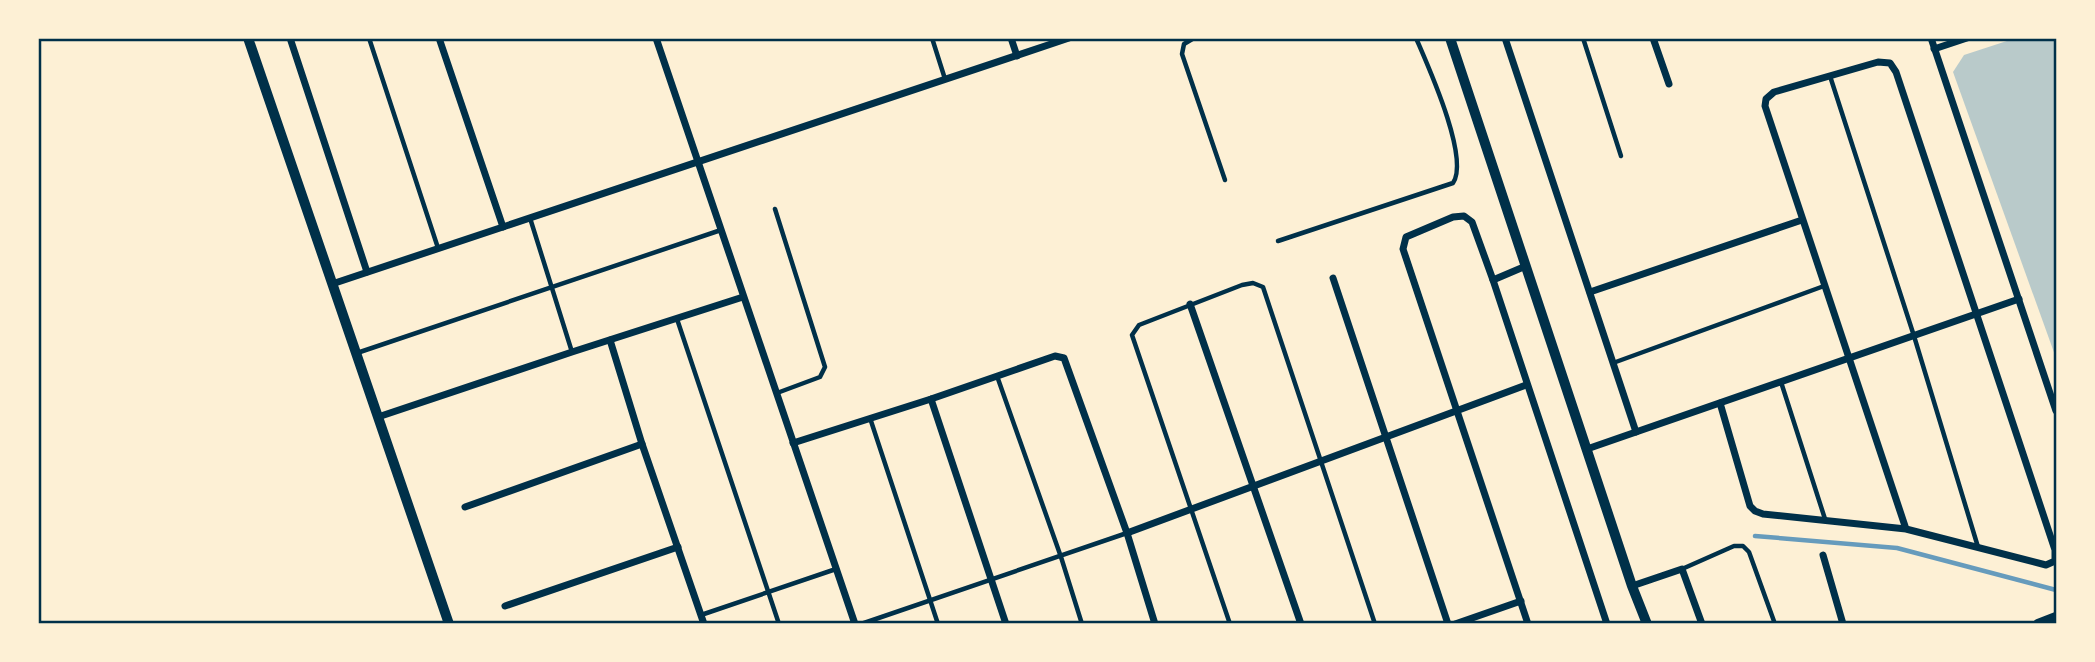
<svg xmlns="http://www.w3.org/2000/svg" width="2095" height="662" font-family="Georgia,serif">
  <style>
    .green { fill: #b9caca }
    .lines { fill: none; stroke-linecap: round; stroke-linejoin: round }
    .stream { stroke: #669bbc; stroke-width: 4.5 }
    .service { stroke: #003049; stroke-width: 4.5 }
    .minor { stroke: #003049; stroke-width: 7 }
    .tertiary { stroke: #003049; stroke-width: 10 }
    .neatline { fill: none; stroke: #003049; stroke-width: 2.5 }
  </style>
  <rect width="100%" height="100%" fill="#fdf0d5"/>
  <!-- green -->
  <path class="green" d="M 2013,39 L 2056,39 L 2056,358 L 1953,72 L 1964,55 Z"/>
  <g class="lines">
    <!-- stream -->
    <path class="stream" d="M 1755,536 L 1897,548 L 2056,590"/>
    <!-- service -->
    <g class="service">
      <path d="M 369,38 L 438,248"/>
      <path d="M 932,38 L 945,79"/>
      <path d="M 1194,38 L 1184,44 L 1182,54 L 1225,180"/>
      <path d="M 1583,38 L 1621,156"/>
      <path d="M 1830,76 L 1914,336 L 1978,547"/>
      <path d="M 775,209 L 825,367 L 820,377 L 777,393"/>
      <path d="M 530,218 L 572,352"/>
      <path d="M 1278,241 L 1453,183 C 1470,158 1428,66 1416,38"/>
      <path d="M 677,319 L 779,624"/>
      <path d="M 357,353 L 721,230"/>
      <path d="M 1613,363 L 1824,286"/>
      <path d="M 997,376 L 1061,557 L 1082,624"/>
      <path d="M 1781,382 L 1825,519"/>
      <path d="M 870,418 L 938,624"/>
      <path d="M 1682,569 L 1734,546 L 1743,546 L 1749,552 L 1775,624"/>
      <path d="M 701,615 L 836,569"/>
      <path d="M 861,624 L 1127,533"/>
      <path d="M 1230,624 L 1132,335 L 1139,325 L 1242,285 L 1253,283 L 1263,287 L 1375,624"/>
    </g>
    <!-- minor -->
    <g class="minor">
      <path d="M 290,38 L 367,272"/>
      <path d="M 439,38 L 503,227"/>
      <path d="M 656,38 L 855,624"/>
      <path d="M 1011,38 L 1017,56"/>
      <path d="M 1505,38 L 1636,432"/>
      <path d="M 1653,38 L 1669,84"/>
      <path d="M 1931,38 L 2056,411"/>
      <path d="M 1934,49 L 1967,38"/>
      <path d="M 1333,278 L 1448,624"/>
      <path d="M 1493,280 L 1526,266"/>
      <path d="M 332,284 L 1069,38"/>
      <path d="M 1590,292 L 1802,220"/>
      <path d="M 1190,304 L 1301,624"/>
      <path d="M 610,340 L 642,444 L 704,624"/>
      <path d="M 931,399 L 1006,624"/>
      <path d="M 1720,403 L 1750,506 L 1755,511 L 1763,514 L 1906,529 L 2046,565 L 2055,561 L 2055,550 L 1896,72 L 1890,63 L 1878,62 L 1774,92 L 1766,99 L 1765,106 L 1906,529"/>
      <path d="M 378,417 L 572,352 L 743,297"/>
      <path d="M 793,443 L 931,399 L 1055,356 L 1064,358 L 1127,533 L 1155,624"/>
      <path d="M 1587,449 L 2019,299"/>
      <path d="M 465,507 L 642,444"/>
      <path d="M 1127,533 L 1526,385"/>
      <path d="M 1823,555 L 1843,624"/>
      <path d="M 1632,586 L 1682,569 L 1702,624"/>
      <path d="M 505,606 L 678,547"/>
      <path d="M 1455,624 L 1521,601"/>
      <path d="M 1528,624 L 1403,249 L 1406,237 L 1453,217 L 1464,216 L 1472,222 L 1493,280 L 1607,624"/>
    </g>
    <!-- tertiary -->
    <g class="tertiary">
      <path d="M 248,38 L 449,624"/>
      <path d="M 1450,38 L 1632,586 L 1647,624"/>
      <path d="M 2038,624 L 2056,617"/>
    </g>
  </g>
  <!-- border -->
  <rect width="2095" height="662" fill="none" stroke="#fdf0d5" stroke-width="80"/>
  <rect x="40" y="40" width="2015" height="582" class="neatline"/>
</svg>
